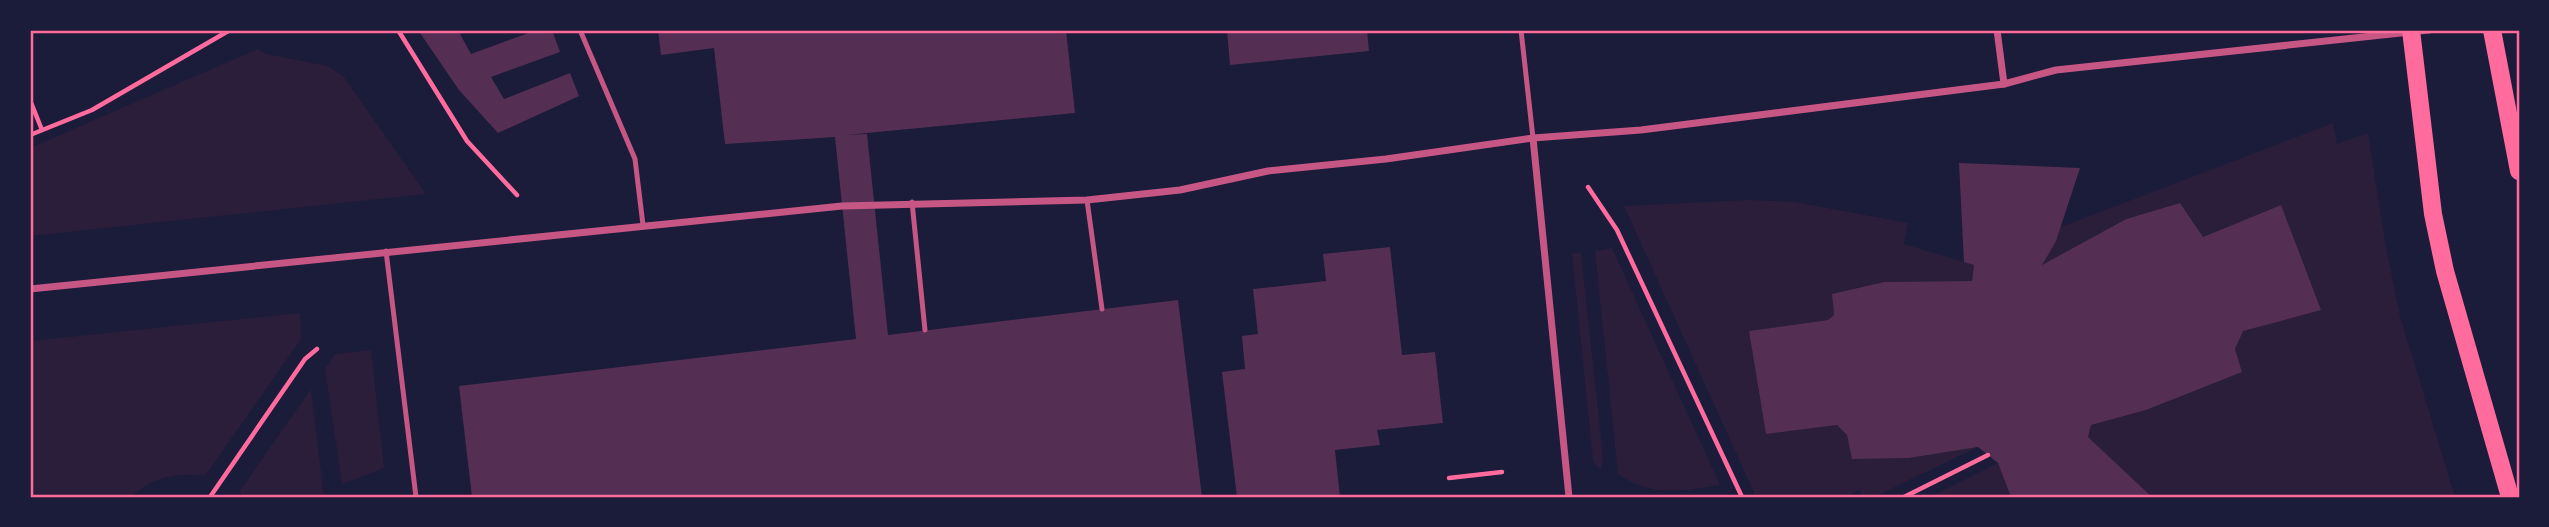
<svg xmlns="http://www.w3.org/2000/svg" width="2549" height="527" font-family="Cabin,sans-serif">
  <style>
    .green { fill: #2a1e3b }
    .building { fill: #542f53 }
    .lines { fill: none; stroke-linecap: round; stroke-linejoin: round }
    .path { stroke: #ff6b9d; stroke-width: 4.5 }
    .service { stroke: #c65784; stroke-width: 5 }
    .minor { stroke: #c65784; stroke-width: 7 }
    .primary { stroke: #ff6b9d; stroke-width: 18 }
    .neatline { fill: none; stroke: #ff6b9d; stroke-width: 2.5 }
  </style>
  <rect width="100%" height="100%" fill="#1b1b3a"/>
  <!-- green -->
  <g class="green">
    <path d="M 258,49 L 267,54 L 328,66 L 344,77 L 426,194 L 30,236 L 30,148 Z"/>
    <path d="M 2333,123 L 2337,144 L 2368,133 L 2385,241 L 2400,316 L 2455,497 L 2152,497 L 2088,437 L 2091,425 L 2146,410 L 2242,372 L 2235,349 L 2281,205 L 2203,237 L 2180,203 L 2125,219 L 2042,265 L 2061,227 Z"/>
    <path d="M 1748,200 L 1795,202 L 1908,223 L 1904,244 L 1974,265 L 1972,281 L 1884,282 L 1832,294 L 1834,315 L 1828,320 L 1749,331 L 1766,434 L 1837,425 L 1847,435 L 1852,459 L 1909,458 L 1978,447 L 1874,497 L 1863,497 L 1859,490 L 1846,497 L 1756,497 L 1624,206 Z"/>
    <path d="M 1612,248 L 1720,485 C 1682,491 1651,497 1618,474 L 1595,251 Z"/>
    <path d="M 1581,252 L 1603,457 L 1601,470 L 1593,461 L 1572,254 Z"/>
    <path d="M 300,313 L 301,339 L 205,476 C 177,472 152,477 131,497 L 30,497 L 30,341 Z"/>
    <path d="M 371,350 L 384,468 L 342,484 L 325,369 L 335,354 Z"/>
    <path d="M 311,389 L 324,497 L 244,497 L 239,492 Z"/>
    <path d="M 1998,463 L 2011,497 L 1930,497 Z"/>
  </g>
  <!-- building -->
  <g class="building">
    <path d="M 418,30 L 471,30 L 460,34 L 471,54 L 537,30 L 552,30 L 560,52 L 491,77 L 504,99 L 570,73 L 579,96 L 498,133 L 459,90 Z"/>
    <path d="M 658,30 L 1066,30 L 1075,113 L 846,135 L 867,134 L 888,335 L 1178,300 L 1202,497 L 472,497 L 459,386 L 856,339 L 835,137 L 725,144 L 714,48 L 661,55 Z"/>
    <path d="M 1227,30 L 1367,30 L 1369,51 L 1230,65 Z"/>
    <path d="M 1959,163 L 2080,168 L 2056,241 L 2042,265 L 2126,219 L 2180,203 L 2203,237 L 2281,205 L 2321,310 L 2243,331 L 2235,349 L 2242,372 L 2146,410 L 2091,425 L 2088,437 L 2152,497 L 2011,497 L 1998,463 L 1978,447 L 1909,458 L 1852,459 L 1847,435 L 1837,425 L 1766,434 L 1749,331 L 1828,320 L 1834,315 L 1832,294 L 1884,282 L 1972,281 L 1974,265 L 1964,262 Z"/>
    <path d="M 1390,247 L 1402,355 L 1435,352 L 1443,423 L 1377,430 L 1380,445 L 1335,450 L 1340,497 L 1237,497 L 1222,372 L 1245,369 L 1242,336 L 1258,334 L 1253,289 L 1326,281 L 1323,254 Z"/>
  </g>
  <g class="lines">
    <!-- path -->
    <g class="path">
      <path d="M 398,30 L 467,141 L 517,195"/>
      <path d="M 30,100 L 42,130"/>
      <path d="M 30,135 L 92,110 L 230,30"/>
      <path d="M 1588,187 L 1617,230 L 1742,497"/>
      <path d="M 1449,478 L 1502,472"/>
      <path d="M 210,497 L 305,359 L 317,349"/>
      <path d="M 1904,497 L 1988,455"/>
    </g>
    <!-- service -->
    <g class="service">
      <path d="M 580,30 L 635,159 L 643,225"/>
      <path d="M 1521,30 L 1533,138"/>
      <path d="M 1087,200 L 1102,309"/>
      <path d="M 912,202 L 925,330"/>
      <path d="M 386,251 L 416,497"/>
    </g>
    <!-- minor -->
    <g class="minor">
      <path d="M 1997,30 L 2004,84"/>
      <path d="M 1533,138 L 1569,497"/>
      <path d="M 30,289 L 842,206 L 1087,200 L 1180,190 L 1268,171 L 1386,159 L 1533,138 L 1641,130 L 2004,84 L 2056,70 L 2429,30"/>
    </g>
    <!-- primary -->
    <g class="primary">
      <path d="M 2411,30 L 2433,214 L 2445,271 L 2510,497"/>
      <path d="M 2492,30 L 2519,171"/>
    </g>
  </g>
  <!-- border -->
  <rect width="2549" height="527" fill="none" stroke="#1b1b3a" stroke-width="63"/>
  <rect x="32" y="32" width="2486" height="464" class="neatline"/>
</svg>
